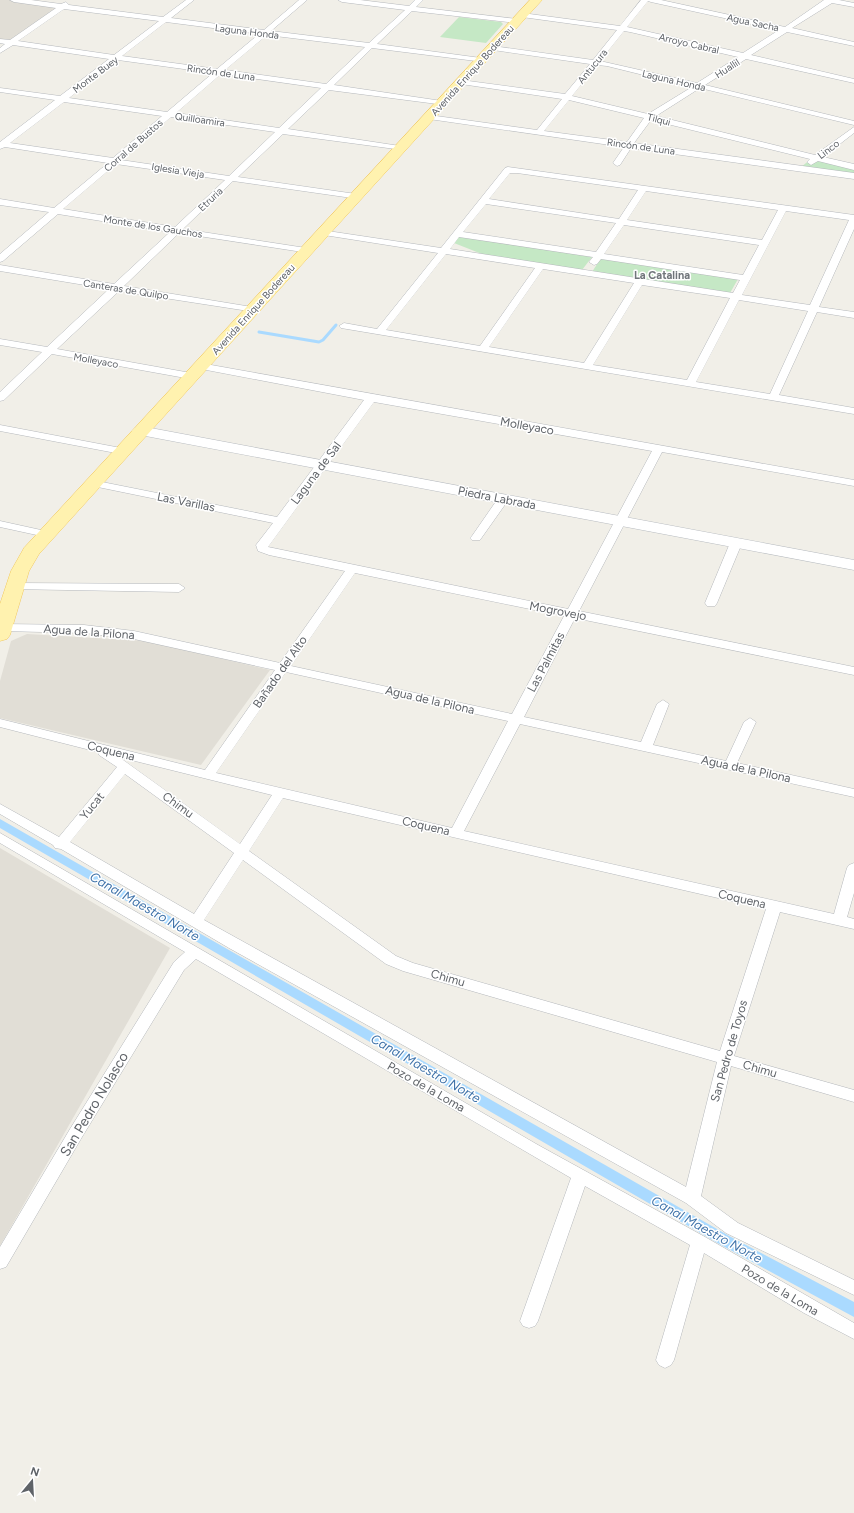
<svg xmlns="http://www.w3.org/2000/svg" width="854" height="1513" font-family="Figtree,sans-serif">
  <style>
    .education { fill: #e1ded6 }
    .green { fill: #c5e8c5 }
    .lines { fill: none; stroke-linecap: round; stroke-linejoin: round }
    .stream { stroke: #aadaff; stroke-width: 3 }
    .canal { fill: #aadaff; fill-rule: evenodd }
    .minor-casing { stroke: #b5b8bc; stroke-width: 1 }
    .secondary-casing { stroke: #b6babf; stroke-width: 1 }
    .primary-casing { stroke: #f2c960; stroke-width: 1 }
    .minor { fill: #fff; fill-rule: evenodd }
    .secondary { fill: #fff; fill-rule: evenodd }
    .primary { fill: #fff2af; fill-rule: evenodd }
    .labels { text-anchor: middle; stroke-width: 3; stroke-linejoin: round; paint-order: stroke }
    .far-street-label { font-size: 10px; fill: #5f6368; stroke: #fff }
    .far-neighbourhood-label { font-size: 11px; font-weight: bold; fill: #70757a; stroke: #fff }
    .street-label { font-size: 12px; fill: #5f6368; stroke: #fff }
    .water-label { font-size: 13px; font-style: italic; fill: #4174aa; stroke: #fff }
    .near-street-label { font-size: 14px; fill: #5f6368; stroke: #fff }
  </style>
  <rect width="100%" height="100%" fill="#f1efe8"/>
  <!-- education -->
  <g class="education">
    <path d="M 0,0 L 12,0 L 59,7 L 9,42 L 0,40 Z"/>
    <path d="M 27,634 L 146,641 L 270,670 L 201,765 L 0,718 L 0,681 L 11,641 Z"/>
    <path d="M 0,848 L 170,948 L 0,1246 Z"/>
  </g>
  <!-- green -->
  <g class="green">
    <path d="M 459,17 L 501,22 L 503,24 L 486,43 L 440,37 Z"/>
    <path d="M 812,158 L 854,168 L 854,176 L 800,168 Z"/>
    <path d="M 459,236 L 592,257 L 582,270 L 487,256 L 454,243 Z"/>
    <path d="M 601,258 L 738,279 L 730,293 L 592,272 Z"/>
  </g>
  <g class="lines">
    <!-- stream -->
    <path class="stream" d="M 259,332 L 319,342 L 323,340 L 336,325"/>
    <!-- canal -->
    <path class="canal" d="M 0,819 L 731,1237 L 854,1302 L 854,1317 L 721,1245 L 0,828 Z"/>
    <defs>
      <g id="minor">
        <path d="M 10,0 L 31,0 L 61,4 L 66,2 L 69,5 L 163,17 L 186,0 L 194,0 L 171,18 L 264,30 L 299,0 L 307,0 L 271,31 L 369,43 L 405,10 L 342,2 L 338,0 L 360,0 L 409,6 L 415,0 L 423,0 L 416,7 L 517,19 L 521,21 L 517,23 L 412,11 L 377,44 L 481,58 L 484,58 L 484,62 L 372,48 L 334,85 L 442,101 L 445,101 L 445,105 L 329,90 L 288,129 L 400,146 L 403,146 L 403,150 L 283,134 L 238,177 L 356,194 L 359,195 L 359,199 L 233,181 L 183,229 L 306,248 L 309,249 L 309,253 L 179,233 L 124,286 L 252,307 L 255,308 L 255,312 L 119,291 L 57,349 L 191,373 L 196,376 L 195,378 L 191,379 L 52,354 L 4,400 L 0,401 L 0,392 L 42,352 L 0,345 L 0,339 L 47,347 L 109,289 L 0,271 L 0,265 L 114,284 L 170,232 L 58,214 L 3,261 L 0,262 L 0,254 L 49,212 L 0,205 L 0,199 L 54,208 L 108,163 L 5,147 L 0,149 L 0,142 L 55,100 L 0,92 L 0,88 L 60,96 L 109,59 L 13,45 L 0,53 L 0,48 L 5,44 L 0,43 L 0,39 L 10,40 L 56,8 L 14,2 ZM 64,9 L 159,21 L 114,55 L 18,41 ZM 166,22 L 259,34 L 217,69 L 122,56 ZM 267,35 L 365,47 L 326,84 L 225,70 ZM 118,60 L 213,73 L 167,112 L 69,98 ZM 221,74 L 321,88 L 279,128 L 176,113 ZM 64,102 L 162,116 L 113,158 L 10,143 ZM 171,117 L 275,132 L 229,176 L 121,160 ZM 116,164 L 225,180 L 175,227 L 63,209 Z"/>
        <path d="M 641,0 L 661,0 L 785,27 L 824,0 L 839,0 L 854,3 L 854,7 L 832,3 L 792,28 L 854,42 L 854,46 L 787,32 L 751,55 L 854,79 L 854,83 L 746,59 L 705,85 L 854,121 L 854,125 L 700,88 L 656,116 L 815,155 L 854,127 L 854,133 L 823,157 L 854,164 L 854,170 L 818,161 L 811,165 L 807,162 L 810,159 L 651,120 L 634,143 L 854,173 L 854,179 L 631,148 L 620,165 L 617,166 L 613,163 L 624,147 L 429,119 L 425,117 L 429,115 L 537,130 L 562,99 L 461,84 L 457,82 L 461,80 L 565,94 L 590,64 L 493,50 L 489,48 L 493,46 L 593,60 L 617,30 L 522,17 L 518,15 L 522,13 L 620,26 ZM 648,1 L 651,2 L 779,30 L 743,53 L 627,27 ZM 624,31 L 630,32 L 738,57 L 697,83 L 600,61 ZM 597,65 L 607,66 L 692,87 L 648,114 L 572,96 ZM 569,100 L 644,118 L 627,142 L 544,131 Z"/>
        <path d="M 508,167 L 854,215 L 854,229 L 819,307 L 854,312 L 854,318 L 817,312 L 779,395 L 854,408 L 854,414 L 341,328 L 339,326 L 344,323 L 377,329 L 438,253 L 324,235 L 321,234 L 321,230 L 441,248 L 505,168 ZM 510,173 L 517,173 L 638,190 L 619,219 L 489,199 ZM 646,191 L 778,210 L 762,240 L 627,220 ZM 486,204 L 616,223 L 596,252 L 463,232 ZM 786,211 L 849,220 L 810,305 L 742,295 ZM 624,225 L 759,245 L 743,275 L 604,254 ZM 459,237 L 593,257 L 589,262 L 594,265 L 597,264 L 601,259 L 740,280 L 733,293 L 450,249 ZM 446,254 L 535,268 L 480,346 L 386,330 ZM 543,269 L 634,283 L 584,363 L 489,347 ZM 642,285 L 730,298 L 687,380 L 593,365 ZM 739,300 L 808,311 L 770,394 L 696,382 Z"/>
        <path d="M 200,363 L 854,480 L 854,486 L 662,452 L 579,611 L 854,667 L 854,675 L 575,618 L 524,717 L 641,742 L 657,704 L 663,700 L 669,704 L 653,745 L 726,761 L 744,722 L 750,718 L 756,722 L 737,763 L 854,789 L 854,797 L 520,724 L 464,831 L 834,914 L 847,868 L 849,865 L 854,863 L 854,893 L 847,917 L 854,919 L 854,929 L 780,912 L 734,1056 L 854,1090 L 854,1102 L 731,1066 L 701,1196 L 738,1223 L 854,1280 L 854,1295 L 726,1233 L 686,1203 L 229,948 L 61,849 L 55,848 L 53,845 L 0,814 L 0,804 L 59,837 L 117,767 L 99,755 L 98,752 L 0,727 L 0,719 L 205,770 L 275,670 L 134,639 L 84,633 L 2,631 L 0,630 L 0,624 L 84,625 L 134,631 L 280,663 L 345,571 L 269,555 L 258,551 L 256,545 L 273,523 L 88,485 L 87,483 L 88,481 L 92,480 L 277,517 L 364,400 L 196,368 L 195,366 L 196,364 ZM 374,402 L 652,451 L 568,609 L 268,547 ZM 355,573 L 564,616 L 512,714 L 291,666 ZM 286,672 L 508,721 L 452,828 L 216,773 ZM 119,757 L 272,795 L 240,844 ZM 125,774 L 234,853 L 194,914 L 70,842 ZM 283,798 L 766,909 L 720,1051 L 413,963 L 396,956 L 249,851 ZM 243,860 L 386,964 L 403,971 L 717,1062 L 686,1187 L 204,920 Z"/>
        <path d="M 0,425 L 121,448 L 126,451 L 121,454 L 0,431 Z"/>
        <path d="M 503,496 L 509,499 L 480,540 L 472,540 L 470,538 L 472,536 L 499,497 Z"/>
        <path d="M 0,521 L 50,532 L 52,534 L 46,537 L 0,527 Z"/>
        <path d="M 736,540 L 742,543 L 717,603 L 715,606 L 707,606 L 705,603 L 730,543 Z"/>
        <path d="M 14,583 L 179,584 L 185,588 L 179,592 L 10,589 L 8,587 L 10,585 Z"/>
        <path d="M 0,833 L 538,1145 L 705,1237 L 854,1323 L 854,1339 L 804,1313 L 704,1253 L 674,1360 L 671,1365 L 665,1368 L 659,1365 L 656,1360 L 690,1245 L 585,1186 L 538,1321 L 535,1326 L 529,1328 L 523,1326 L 520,1321 L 571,1178 L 196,959 L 184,970 L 82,1137 L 6,1267 L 0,1269 L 0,1247 L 70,1129 L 174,962 L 185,952 L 0,843 Z"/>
      </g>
      <path id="secondary" d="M 140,426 L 854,560 L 854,570 L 135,434 L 132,431 L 135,428 Z"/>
      <path id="primary" d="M 530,0 L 542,0 L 39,554 L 29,571 L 10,635 L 7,639 L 0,641 L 0,604 L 11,571 L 24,548 Z"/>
    </defs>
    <!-- minor casing -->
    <use href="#minor" class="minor-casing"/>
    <!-- secondary casing -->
    <use href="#secondary" class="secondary-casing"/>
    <!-- primary casing -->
    <use href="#primary" class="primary-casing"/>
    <!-- minor -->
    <use href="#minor" class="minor"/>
    <!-- secondary -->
    <use href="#secondary" class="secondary"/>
    <!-- primary -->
    <use href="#primary" class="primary"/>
  </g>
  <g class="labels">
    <!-- far-street labels -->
    <g class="far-street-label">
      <text transform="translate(753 22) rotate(12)" y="4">Agua Sacha</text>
      <text transform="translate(247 31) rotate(7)" y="4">Laguna Honda</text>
      <text transform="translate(689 43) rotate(13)" y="4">Arroyo Cabral</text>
      <text transform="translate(592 66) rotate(-51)" y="4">Antucura</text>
      <text transform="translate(727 68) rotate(-33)" y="4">Huallil</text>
      <text transform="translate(472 70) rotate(-48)" y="4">Avenida Enrique Bodereau</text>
      <text transform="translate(221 72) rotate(8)" y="4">Rincón de Luna</text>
      <text transform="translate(95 74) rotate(-37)" y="4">Monte Buey</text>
      <text transform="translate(674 80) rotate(13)" y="4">Laguna Honda</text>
      <text transform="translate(200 119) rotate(8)" y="4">Quilloamira</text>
      <text transform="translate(659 119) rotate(14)" y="4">Tilqui</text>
      <text transform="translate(133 145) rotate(-41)" y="4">Corral de Bustos</text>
      <text transform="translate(641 146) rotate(8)" y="4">Rincón de Luna</text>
      <text transform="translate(828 149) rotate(-37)" y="4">Linco</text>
      <text transform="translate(178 170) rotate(9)" y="4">Iglesia Vieja</text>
      <text transform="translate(210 199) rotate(-43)" y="4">Etruria</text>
      <text transform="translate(153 226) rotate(9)" y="4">Monte de los Gauchos</text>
      <text transform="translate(126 289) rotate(9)" y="4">Canteras de Quilpo</text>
      <text transform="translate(253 309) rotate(-48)" y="4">Avenida Enrique Bodereau</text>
      <text transform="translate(96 360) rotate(10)" y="4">Molleyaco</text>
    </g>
    <!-- far-neighbourhood labels -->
    <g class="far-neighbourhood-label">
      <text x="662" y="279">La Catalina</text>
    </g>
    <!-- street labels -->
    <g class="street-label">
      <text transform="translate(527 426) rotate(10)" y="4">Molleyaco</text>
      <text transform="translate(316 473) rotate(-53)" y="4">Laguna de Sal</text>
      <text transform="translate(497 498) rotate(11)" y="4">Piedra Labrada</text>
      <text transform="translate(186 502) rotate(11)" y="4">Las Varillas</text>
      <text transform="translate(558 611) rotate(11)" y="4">Mogrovejo</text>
      <text transform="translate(89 632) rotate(4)" y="4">Agua de la Pilona</text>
      <text transform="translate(546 662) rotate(-62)" y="4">Las Palmitas</text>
      <text transform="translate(280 672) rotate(-55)" y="4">Bañado del Alto</text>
      <text transform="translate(430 700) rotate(13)" y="4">Agua de la Pilona</text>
      <text transform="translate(111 751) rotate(14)" y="4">Coquena</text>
      <text transform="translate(746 769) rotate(12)" y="4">Agua de la Pilona</text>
      <text transform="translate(178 805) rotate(36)" y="4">Chimu</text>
      <text transform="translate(92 806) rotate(-51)" y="4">Yucat</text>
      <text transform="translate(426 826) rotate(13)" y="4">Coquena</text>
      <text transform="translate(742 899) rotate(13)" y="4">Coquena</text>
      <text transform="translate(448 978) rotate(16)" y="4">Chimu</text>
      <text transform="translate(729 1051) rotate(-74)" y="4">San Pedro de Toyos</text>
      <text transform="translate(760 1069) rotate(16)" y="4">Chimu</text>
      <text transform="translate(426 1087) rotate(30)" y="4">Pozo de la Loma</text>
      <text transform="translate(780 1290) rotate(31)" y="4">Pozo de la Loma</text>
    </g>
    <!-- water labels -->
    <g class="water-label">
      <text transform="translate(145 906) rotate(30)" y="5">Canal Maestro Norte</text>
      <text transform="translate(426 1068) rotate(30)" y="5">Canal Maestro Norte</text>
      <text transform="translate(707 1229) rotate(29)" y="5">Canal Maestro Norte</text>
    </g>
    <!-- near-street labels -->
    <g class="near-street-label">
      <text transform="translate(94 1104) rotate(-59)" y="5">San Pedro Nolasco</text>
    </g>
  </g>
  <!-- north arrow -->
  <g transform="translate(32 1481) rotate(18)" stroke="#ffffff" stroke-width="3" paint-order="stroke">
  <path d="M0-3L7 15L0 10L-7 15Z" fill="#5f6368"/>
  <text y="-6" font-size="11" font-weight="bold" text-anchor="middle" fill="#5f6368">N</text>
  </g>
</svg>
